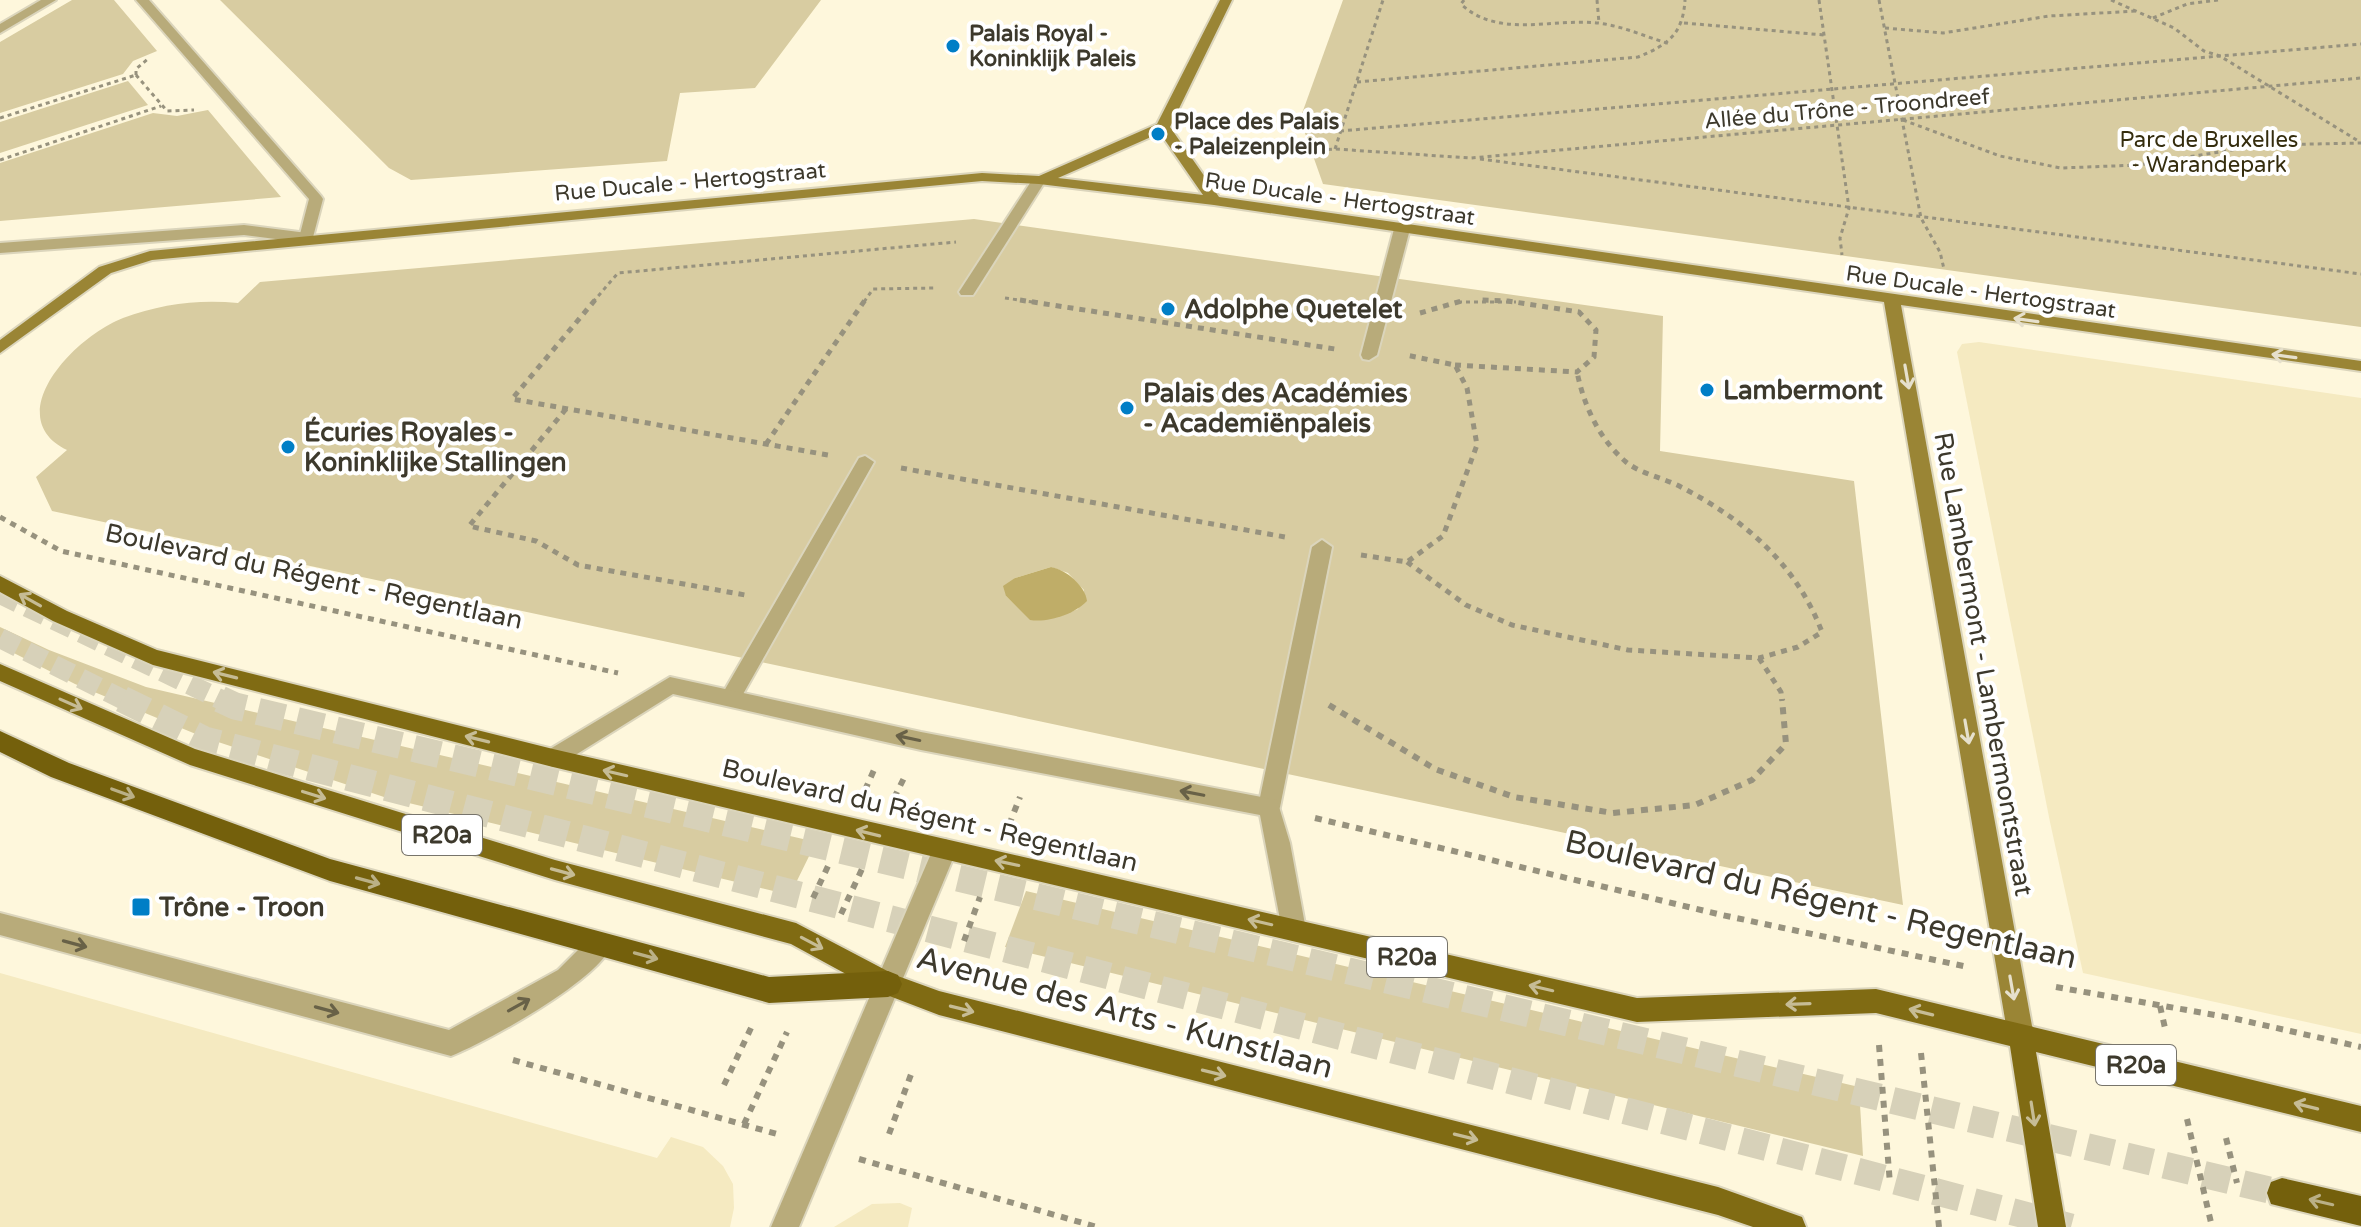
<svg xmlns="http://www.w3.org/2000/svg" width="2361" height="1227" font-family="'Varela Round',sans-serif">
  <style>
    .built { fill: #f5eac1 }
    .green { fill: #d8cca1; fill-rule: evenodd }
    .water { fill: #bfad68 }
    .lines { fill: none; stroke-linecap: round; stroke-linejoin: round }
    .trunk-tunnel-far1 { stroke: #d7d1b9; stroke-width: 20; stroke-dasharray: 20 10; stroke-linecap: butt }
    .trunk-tunnel { stroke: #d7d1b9; stroke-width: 27; stroke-dasharray: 27 13; stroke-linecap: butt }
    .service-casing { stroke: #dbd5bc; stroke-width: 4 }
    .pedestrian-casing { stroke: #dbd5bc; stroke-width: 4 }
    .minor-casing { stroke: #dbd5bc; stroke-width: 4 }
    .secondary-casing { stroke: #dbd5bc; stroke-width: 4 }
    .primary-casing { stroke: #dbd5bc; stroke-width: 4 }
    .trunk-casing { stroke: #dbd5bc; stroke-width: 4 }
    .path-far2 { stroke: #97927e; stroke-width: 3; stroke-dasharray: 4 4; stroke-linecap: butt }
    .path-far1 { stroke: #97927e; stroke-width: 5; stroke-dasharray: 6 6; stroke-linecap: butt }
    .path { stroke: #97927e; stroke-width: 6; stroke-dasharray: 7 7; stroke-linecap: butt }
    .service { fill: #b8ab7a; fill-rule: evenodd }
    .pedestrian { fill: #b8ab7a; fill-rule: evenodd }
    .minor { fill: #b8ab7a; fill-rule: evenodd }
    .secondary { fill: #9a8535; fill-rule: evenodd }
    .primary { fill: #806b13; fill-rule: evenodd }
    .trunk { fill: #74600c; fill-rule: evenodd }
    .oneway { stroke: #e6e0cc }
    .oneway2 { stroke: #c6bc95 }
    .oneway3 { stroke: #686147 }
    .oneway4 { stroke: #bab086 }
    .poi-dot { fill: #007ec6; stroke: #fff; stroke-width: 3 }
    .labels { text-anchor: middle; stroke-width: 8; stroke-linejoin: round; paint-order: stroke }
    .far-poi-label { font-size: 22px; font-weight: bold; fill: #3d392c; stroke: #fff; text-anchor: start }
    .far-street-label { font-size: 22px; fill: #3d392c; stroke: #fff }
    .far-park-label { font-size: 22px; fill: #352d0e; stroke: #fff }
    .shield { fill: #fff; stroke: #77746b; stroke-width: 2 }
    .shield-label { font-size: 24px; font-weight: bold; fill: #3d392c }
    .poi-label { font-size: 26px; font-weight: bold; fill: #3d392c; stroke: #fff; text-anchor: start }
    .street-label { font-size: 26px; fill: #3d392c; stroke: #fff }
    .near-street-label { font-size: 32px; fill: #3d392c; stroke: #fff }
  </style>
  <rect width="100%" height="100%" fill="#fef7dc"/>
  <!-- built -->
  <g class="built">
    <path d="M 1979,342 L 2361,398 L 2361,1034 L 2083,973 L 2050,822 L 1957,352 L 1962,344 Z"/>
    <path d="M 0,973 L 657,1158 L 671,1137 L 703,1147 L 723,1166 L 733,1184 L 734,1208 L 730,1227 L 0,1227 Z"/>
    <path d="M 900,1203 L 912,1208 L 908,1227 L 834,1227 L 872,1204 Z"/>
  </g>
  <!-- green -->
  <g class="green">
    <path d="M 72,0 L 114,0 L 157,51 L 133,61 L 123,74 L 0,113 L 0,42 Z"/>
    <path d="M 220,0 L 821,0 L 755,88 L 680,93 L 667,161 L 411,180 L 389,168 Z"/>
    <path d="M 1343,0 L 2361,0 L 2361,327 L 1323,184 L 1300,119 Z"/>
    <path d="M 128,81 L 148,105 L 0,153 L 0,122 Z"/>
    <path d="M 208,110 L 281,197 L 0,221 L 0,163 L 153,113 L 177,116 Z"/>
    <path d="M 974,219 L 1663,316 L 1660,451 L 1854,481 L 1903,905 L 52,511 L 36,477 L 67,450 C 0,417 72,338 123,318 C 160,304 199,299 238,303 L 260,282 ZM 1051,567 L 1068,573 L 1084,590 L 1078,609 L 1058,617 L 1030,619 L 1006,596 L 1015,578 Z"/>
    <path d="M 0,627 L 49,650 L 146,687 L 816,842 L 790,895 L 384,797 L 203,737 L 75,684 L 0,646 Z"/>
    <path d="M 1026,891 L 1859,1087 L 1863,1156 L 1005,947 Z"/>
  </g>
  <!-- water -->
  <path class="water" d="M 1051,567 C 1067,570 1085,586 1087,601 C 1075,614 1048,623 1030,620 L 1006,596 L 1003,586 L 1015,578 Z"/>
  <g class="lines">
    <!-- trunk-tunnel-far1 -->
    <g class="trunk-tunnel-far1">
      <path d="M 0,594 L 224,701"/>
      <path d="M 0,638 L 126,701"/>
    </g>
    <!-- trunk-tunnel -->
    <g class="trunk-tunnel">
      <path d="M 122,699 L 205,740 L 2071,1227"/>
      <path d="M 220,699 L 235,706 L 2282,1193"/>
    </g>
    <defs>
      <g id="service">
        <path d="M 1039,176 L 1046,180 L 975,292 L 973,295 L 961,295 L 959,292 L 1032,180 Z"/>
        <path d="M 1402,224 L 1410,229 L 1377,355 L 1369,360 L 1363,359 L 1361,355 L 1394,229 Z"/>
        <path d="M 244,225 L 307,233 L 315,238 L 307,243 L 244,235 L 0,253 L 0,243 Z"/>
        <path d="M 865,456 L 874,462 L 738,703 L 731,706 L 724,703 L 720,697 L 724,691 L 859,458 Z"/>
        <path d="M 1322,540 L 1332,547 L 1280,807 L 1277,814 L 1269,817 L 1261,814 L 1258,807 L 1312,547 Z"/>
      </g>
      <path id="pedestrian" d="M 41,0 L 56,0 L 0,33 L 0,24 Z"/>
      <g id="minor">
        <path d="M 136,0 L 149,0 L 321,196 L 323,199 L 312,241 L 307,243 L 299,238 L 309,199 Z"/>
        <path d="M 670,677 L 921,732 L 1277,800 L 1290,843 L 1306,930 L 1303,938 L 1294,941 L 1285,938 L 1282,930 L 1260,815 L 921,750 L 673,694 L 561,764 L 553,767 L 545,764 L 542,758 L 545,752 Z"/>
        <path d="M 945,839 L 953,842 L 957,849 L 799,1227 L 771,1227 L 933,849 L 937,842 Z"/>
        <path d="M 0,913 L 449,1030 L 558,970 L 592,936 L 601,933 L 610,936 L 613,944 C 597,981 490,1040 451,1056 L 0,935 Z"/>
      </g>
      <path id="secondary" d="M 1220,0 L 1232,0 L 1170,127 L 1219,197 L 2361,361 L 2361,371 L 1901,305 L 2034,1037 L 2030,1046 L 2021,1049 L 2012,1046 L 2008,1037 L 1884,302 L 1214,205 L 1039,184 L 982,181 L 152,260 L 111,273 L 0,353 L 0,340 L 99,267 L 150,251 L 982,173 L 1039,176 L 1157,124 ZM 1160,133 L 1203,195 L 1058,178 Z"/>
      <g id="primary">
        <path d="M 0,576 L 67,611 L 157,650 L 553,749 L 1637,998 L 1876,989 L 2361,1106 L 2361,1132 L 2036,1052 L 2066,1227 L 2038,1227 L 2010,1046 L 1876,1013 L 1637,1022 L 553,767 L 153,665 L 53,621 L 0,592 Z"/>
        <path d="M 0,664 L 195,749 L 555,860 L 796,923 L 895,975 L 939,991 L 1718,1187 L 1802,1217 L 1806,1227 L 1753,1227 L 1718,1215 L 939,1015 L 879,992 L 791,944 L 555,880 L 190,765 L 0,681 Z"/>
      </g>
      <g id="trunk">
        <path d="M 0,731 L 69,763 L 330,859 L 769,977 L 888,971 L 898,975 L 902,984 L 898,993 L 888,997 L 769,1003 L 330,881 L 51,777 L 0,752 Z"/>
        <path d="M 2282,1178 L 2361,1196 L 2361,1226 L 2271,1204 L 2267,1193 L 2271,1182 Z"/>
      </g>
    </defs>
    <!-- service casing -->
    <use href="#service" class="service-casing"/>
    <!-- pedestrian casing -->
    <use href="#pedestrian" class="pedestrian-casing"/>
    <!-- minor casing -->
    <use href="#minor" class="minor-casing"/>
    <!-- secondary casing -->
    <use href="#secondary" class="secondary-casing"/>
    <!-- primary casing -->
    <use href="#primary" class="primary-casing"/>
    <!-- trunk casing -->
    <use href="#trunk" class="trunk-casing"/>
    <!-- path-far2 -->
    <g class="path-far2">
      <path d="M 1464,0 L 1461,4 C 1498,39 1553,18 1598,23 C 1623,26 1646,37 1670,44"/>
      <path d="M 1597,0 L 1599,23"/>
      <path d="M 1819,0 L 1849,208 L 1840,238 L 1842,255"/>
      <path d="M 1879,0 L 1921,218 L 1940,252 L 1944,269"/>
      <path d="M 2111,0 L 2174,28 L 2204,51 L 2220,56 L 2360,142"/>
      <path d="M 2153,18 L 2187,4 L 2219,0"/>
      <path d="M 1684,23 L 1824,35"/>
      <path d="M 1885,28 L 1943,33 L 2049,16 L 2136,11"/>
      <path d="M 136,75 L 167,111 L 194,110"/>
      <path d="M 136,75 L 136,69 L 149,58"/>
      <path d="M 1357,82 L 1638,57 C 1668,45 1683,34 1685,0"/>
      <path d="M 0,118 L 136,75"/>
      <path d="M 1903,120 L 2000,156 L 2061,168 L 2138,165 L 2263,145 L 2361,143"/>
      <path d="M 1340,131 L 2361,44"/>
      <path d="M 1335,149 L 1383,0"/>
      <path d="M 1312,151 L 1335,149 L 1471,158 L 2361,78"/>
      <path d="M 1480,159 L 2361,274"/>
      <path d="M 0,160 L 161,106"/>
      <path d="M 1005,298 L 1033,302"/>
      <path d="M 593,302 L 618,273 L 956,242"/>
      <path d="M 864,302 L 873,289 L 935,288"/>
      <path d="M 1458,302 L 1516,302"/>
    </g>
    <!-- path-far1 -->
    <g class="path-far1">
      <path d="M 595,300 L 512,399 L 828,455"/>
      <path d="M 1020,300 L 1335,349"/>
      <path d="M 1420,313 L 1465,300"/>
      <path d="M 1455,365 L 1577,372 L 1594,357 L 1596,330 L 1579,312 L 1508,301 L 1479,300"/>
      <path d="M 566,409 L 469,526 L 536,541 L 578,565 L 745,595"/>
      <path d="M 766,444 L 865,300"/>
      <path d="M 901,468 L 1285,537"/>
      <path d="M 0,517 L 61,551 L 618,673"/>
      <path d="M 1361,555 L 1407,562 L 1443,536 L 1477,445 L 1467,388 L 1455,365 L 1406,355"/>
      <path d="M 1407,562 L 1466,605 L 1512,625 L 1628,650 L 1759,658 L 1798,647 L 1822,632 C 1796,564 1745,520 1681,487 C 1664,478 1641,474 1626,462 C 1599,439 1584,406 1577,372"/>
      <path d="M 1759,658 L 1781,692 L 1782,701"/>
    </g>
    <!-- path -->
    <g class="path">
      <path d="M 1329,705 L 1435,769 L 1514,797 L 1613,813 L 1695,805 L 1752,780 L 1786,744 L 1782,699"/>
      <path d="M 865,790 L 874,770"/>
      <path d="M 894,798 L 904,778"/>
      <path d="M 1315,818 L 1722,915 L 1968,967"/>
      <path d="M 1009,825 L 1020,797"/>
      <path d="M 813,898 L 829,864"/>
      <path d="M 841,914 L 862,869"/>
      <path d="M 964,941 L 980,897"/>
      <path d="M 2056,987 L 2232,1018 L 2361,1047"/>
      <path d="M 2160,1006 L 2165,1028"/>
      <path d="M 1879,1045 L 1890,1184"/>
      <path d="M 1921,1053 L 1939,1227"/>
      <path d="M 513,1060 L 777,1134"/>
      <path d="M 724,1085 L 751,1028"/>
      <path d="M 2187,1119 L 2212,1227"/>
      <path d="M 744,1124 L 787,1032"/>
      <path d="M 889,1134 L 913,1069"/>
      <path d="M 2226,1138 L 2237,1183"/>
      <path d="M 859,1159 L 1097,1227"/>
    </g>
    <!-- service -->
    <use href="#service" class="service"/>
    <!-- pedestrian -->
    <use href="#pedestrian" class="pedestrian"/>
    <!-- minor -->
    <use href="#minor" class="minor"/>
    <!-- secondary -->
    <use href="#secondary" class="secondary"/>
    <!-- primary -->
    <use href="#primary" class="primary"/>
    <!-- trunk -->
    <use href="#trunk" class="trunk"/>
  </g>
  <!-- one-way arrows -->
  <defs><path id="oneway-shaft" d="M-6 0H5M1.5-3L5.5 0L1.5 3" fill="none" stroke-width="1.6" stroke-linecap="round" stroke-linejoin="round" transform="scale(2)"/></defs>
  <g class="oneway">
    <use href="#oneway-shaft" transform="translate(2026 320) rotate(-172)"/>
    <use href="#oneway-shaft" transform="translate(2284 356) rotate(-172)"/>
    <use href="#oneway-shaft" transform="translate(1907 377) rotate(80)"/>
    <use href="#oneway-shaft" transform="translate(1967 732) rotate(80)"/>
    <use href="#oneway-shaft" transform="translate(2012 988) rotate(80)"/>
  </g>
  <g class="oneway2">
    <use href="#oneway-shaft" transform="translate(30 600) rotate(-151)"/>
    <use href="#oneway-shaft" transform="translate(225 675) rotate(-166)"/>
    <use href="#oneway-shaft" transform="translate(71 704) rotate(24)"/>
    <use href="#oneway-shaft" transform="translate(477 739) rotate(-166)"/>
    <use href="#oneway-shaft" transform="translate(615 773) rotate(-167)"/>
    <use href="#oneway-shaft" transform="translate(314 795) rotate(17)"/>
    <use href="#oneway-shaft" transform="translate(868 833) rotate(-166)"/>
    <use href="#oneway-shaft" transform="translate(1007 863) rotate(-168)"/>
    <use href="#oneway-shaft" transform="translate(563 872) rotate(15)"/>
    <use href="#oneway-shaft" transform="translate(1260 922) rotate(-167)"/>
    <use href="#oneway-shaft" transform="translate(812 943) rotate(28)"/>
    <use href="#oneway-shaft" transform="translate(1541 988) rotate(-167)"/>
    <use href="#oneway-shaft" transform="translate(1798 1004) rotate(178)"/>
    <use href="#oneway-shaft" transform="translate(962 1009) rotate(14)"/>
    <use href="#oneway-shaft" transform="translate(1921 1012) rotate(-166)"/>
    <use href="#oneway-shaft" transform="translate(1214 1073) rotate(14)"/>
    <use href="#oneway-shaft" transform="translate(2306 1106) rotate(-166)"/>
    <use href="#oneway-shaft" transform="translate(2033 1114) rotate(81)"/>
    <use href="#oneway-shaft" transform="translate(1466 1137) rotate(14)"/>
  </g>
  <g class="oneway3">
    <use href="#oneway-shaft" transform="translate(908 738) rotate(-168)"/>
    <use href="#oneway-shaft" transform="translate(1192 793) rotate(-169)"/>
    <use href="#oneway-shaft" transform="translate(75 944) rotate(15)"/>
    <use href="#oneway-shaft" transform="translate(519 1005) rotate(-29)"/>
    <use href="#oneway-shaft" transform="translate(327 1010) rotate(15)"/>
  </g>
  <g class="oneway4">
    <use href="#oneway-shaft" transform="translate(123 793) rotate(20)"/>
    <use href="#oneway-shaft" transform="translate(368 881) rotate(15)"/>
    <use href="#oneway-shaft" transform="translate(646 956) rotate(15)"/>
    <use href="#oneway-shaft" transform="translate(2321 1202) rotate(-167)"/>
  </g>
  <!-- markers -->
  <g class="poi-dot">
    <circle cx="953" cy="46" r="8"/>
    <circle cx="1158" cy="134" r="8"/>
    <circle cx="1168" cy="309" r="8"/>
    <circle cx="1707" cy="390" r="8"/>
    <circle cx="1127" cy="408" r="8"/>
    <circle cx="288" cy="447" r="8"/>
    <rect x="131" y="897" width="20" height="20" rx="4"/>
  </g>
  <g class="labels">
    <!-- far-poi labels -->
    <g class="far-poi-label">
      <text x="969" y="41">Palais Royal -<tspan x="969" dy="25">Koninklijk Paleis</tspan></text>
      <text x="1174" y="129">Place des Palais<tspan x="1174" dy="25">- Paleizenplein</tspan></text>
    </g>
    <!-- far-street labels -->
    <g class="far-street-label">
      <text transform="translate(1847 108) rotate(-5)" y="8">Allée du Trône - Troondreef</text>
      <text transform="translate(690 181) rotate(-5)" y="8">Rue Ducale - Hertogstraat</text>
      <text transform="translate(1340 198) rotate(8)" y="8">Rue Ducale - Hertogstraat</text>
      <text transform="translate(1981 291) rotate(8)" y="8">Rue Ducale - Hertogstraat</text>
    </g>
    <!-- far-park labels -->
    <g class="far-park-label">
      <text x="2209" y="147">Parc de Bruxelles<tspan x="2209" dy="25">- Warandepark</tspan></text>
    </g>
    <!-- shield labels -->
    <g class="shield">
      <rect x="402" y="815" width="80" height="40" rx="6"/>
      <rect x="1367" y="937" width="80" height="40" rx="6"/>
      <rect x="2096" y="1045" width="80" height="40" rx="6"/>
    </g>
    <g class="shield-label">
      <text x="442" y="843">R20a</text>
      <text x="1407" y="965">R20a</text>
      <text x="2136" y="1073">R20a</text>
    </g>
    <!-- poi labels -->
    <g class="poi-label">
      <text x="1184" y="318">Adolphe Quetelet</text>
      <text x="1723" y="399">Lambermont</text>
      <text x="1143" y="402">Palais des Académies<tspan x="1143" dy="30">- Academiënpaleis</tspan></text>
      <text x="304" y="441">Écuries Royales -<tspan x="304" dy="30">Koninklijke Stallingen</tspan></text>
      <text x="159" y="916">Trône - Troon</text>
    </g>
    <!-- street labels -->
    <g class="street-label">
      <text transform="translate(314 576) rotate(12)" y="9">Boulevard du Régent - Regentlaan</text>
      <text transform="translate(1984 664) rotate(80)" y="9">Rue Lambermont - Lambermontstraat</text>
      <text transform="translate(930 815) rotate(13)" y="9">Boulevard du Régent - Regentlaan</text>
    </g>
    <!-- near-street labels -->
    <g class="near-street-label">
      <text transform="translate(1821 899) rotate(13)" y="11">Boulevard du Régent - Regentlaan</text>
      <text transform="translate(1125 1012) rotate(15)" y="11">Avenue des Arts - Kunstlaan</text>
    </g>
  </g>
</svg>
